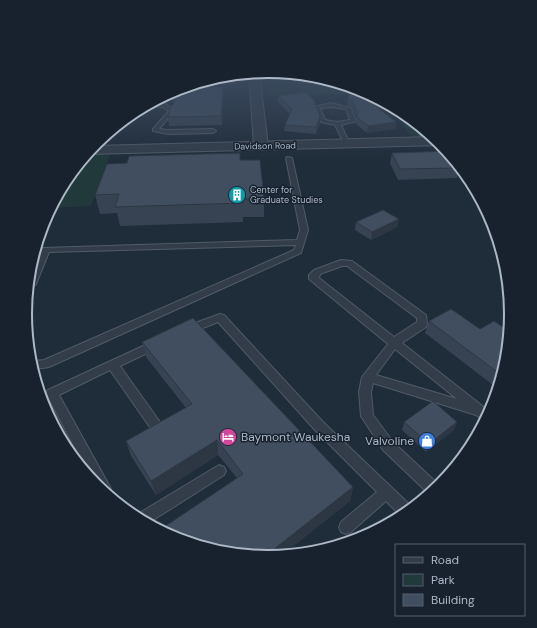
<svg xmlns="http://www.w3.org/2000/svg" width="537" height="628" font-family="'DM Sans',sans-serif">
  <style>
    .green { fill: #21393b }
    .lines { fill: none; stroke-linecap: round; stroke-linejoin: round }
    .service-casing { stroke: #505b68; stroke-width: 2 }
    .minor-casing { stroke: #505b68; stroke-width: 2 }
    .tertiary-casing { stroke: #505b68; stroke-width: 2 }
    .service { fill: #333d4a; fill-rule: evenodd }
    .minor { fill: #333d4a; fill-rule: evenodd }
    .tertiary { fill: #333d4a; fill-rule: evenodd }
    .wall { fill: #374353 }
    .shaded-wall { fill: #2d3743 }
    .building { fill: #404e60; stroke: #2d3743 }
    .labels { text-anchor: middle; stroke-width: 3; stroke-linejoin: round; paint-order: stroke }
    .far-street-label { font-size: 9px; fill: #adb8c7; stroke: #18222f }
    .far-poi-label { font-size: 9px; fill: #adb8c7; stroke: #18222f; text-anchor: start }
    .near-poi-label { font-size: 12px; fill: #adb8c7; stroke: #18222f; text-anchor: start }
    .rim { fill: none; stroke: #adb8c7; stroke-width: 2 }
  </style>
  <rect width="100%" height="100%" fill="#1f2c3a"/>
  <!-- green -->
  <g class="green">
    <path d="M 267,73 L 284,73 L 362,89 L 369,94 L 271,95 Z"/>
    <path d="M 393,110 L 435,138 L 413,139 Z"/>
    <path d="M 111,153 L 91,206 L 52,208 L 89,154 Z"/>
  </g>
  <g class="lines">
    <defs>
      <g id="service">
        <path d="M 186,91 L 189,93 L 188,94 L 163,97 L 168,94 Z"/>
        <path d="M 155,103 L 165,104 L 175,110 L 159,129 L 168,130 L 213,129 L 216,131 L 213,133 L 168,134 L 153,131 L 153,129 L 169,111 L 162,107 L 151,105 Z"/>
        <path d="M 331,103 L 351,108 L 356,121 L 341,125 L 350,144 L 349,145 L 345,145 L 335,125 L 321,122 L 314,107 ZM 331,107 L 346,109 L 350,120 L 337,122 L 325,120 L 320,108 Z"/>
        <path d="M 415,125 L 423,130 L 431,142 L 430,143 L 426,143 L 414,126 Z"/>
        <path d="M 287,157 L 292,158 L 308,230 L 301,253 L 49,367 L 36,369 L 34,361 L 44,360 L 294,250 L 296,245 L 49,252 L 36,284 L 34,286 L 30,287 L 35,266 L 43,248 L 297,240 L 300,230 L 286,158 Z"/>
        <path d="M 341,260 L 352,261 L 426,315 L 427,324 L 426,327 L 402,343 L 490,412 L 484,421 L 476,415 L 373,383 L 371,392 L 373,415 L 393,442 L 439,485 L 440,487 L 429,494 L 383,450 L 361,416 L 359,392 L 362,377 L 388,344 L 309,279 L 309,275 L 314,270 ZM 342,266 L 347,266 L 417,318 L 417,322 L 394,337 L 319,278 L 320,274 ZM 395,349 L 457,399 L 376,375 Z"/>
        <path d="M 220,314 L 224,315 L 323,422 L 411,506 L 399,514 L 386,501 L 351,532 L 346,534 L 341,532 L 339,527 L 341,522 L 377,492 L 315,430 L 218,322 L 188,334 L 184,333 L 183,330 L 184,327 Z"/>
        <path d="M 156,340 L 160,341 L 161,344 L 160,347 L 120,366 L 162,425 L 164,429 L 162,433 L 158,434 L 154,433 L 110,370 L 59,395 L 110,487 L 112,492 L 110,496 L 96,486 L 89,475 L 46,393 L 48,390 Z"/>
        <path d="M 219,465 L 224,467 L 226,471 L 224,475 L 150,522 L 138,514 Z"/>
      </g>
      <path id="minor" d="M 259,73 L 268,146 L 266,149 L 256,149 L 254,146 L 249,74 Z"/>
      <path id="tertiary" d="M 433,137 L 443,145 L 88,154 L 94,146 Z"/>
    </defs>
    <!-- service casing -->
    <use href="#service" class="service-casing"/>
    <!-- minor casing -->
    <use href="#minor" class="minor-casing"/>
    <!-- tertiary casing -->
    <use href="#tertiary" class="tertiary-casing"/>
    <!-- service -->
    <use href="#service" class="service"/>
    <!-- minor -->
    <use href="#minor" class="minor"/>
    <!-- tertiary -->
    <use href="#tertiary" class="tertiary"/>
  </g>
  <!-- wall -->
  <g class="wall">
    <path d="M 349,91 L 377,107 L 396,122 L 395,129 L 367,133 L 355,123 L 356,116 L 352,107 L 347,105 Z"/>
    <path d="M 223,96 L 222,125 L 169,126 L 168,117 L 173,103 L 173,98 Z"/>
    <path d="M 278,96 L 320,123 L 316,134 L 284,131 L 285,125 L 290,114 L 278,102 Z"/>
    <path d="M 447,151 L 459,170 L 457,178 L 398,180 L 390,163 L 392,153 Z"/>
    <path d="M 240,160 L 264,198 L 264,217 L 243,217 L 243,222 L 120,226 L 117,213 L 100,214 L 95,195 Z"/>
    <path d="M 399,219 L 397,227 L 371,240 L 355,230 L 356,222 Z"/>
    <path d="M 429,321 L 480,329 L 509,331 L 497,388 L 425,333 Z"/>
    <path d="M 142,342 L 353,487 L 350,501 L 282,555 L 268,558 L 237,478 L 218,455 L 156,495 L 131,456 L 126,441 L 186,408 L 146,357 Z"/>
    <path d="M 404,422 L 457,422 L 454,430 L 426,452 L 402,430 Z"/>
  </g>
  <!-- shaded-wall -->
  <g class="shaded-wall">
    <path d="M 223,87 L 223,96 L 222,125 L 221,116 Z"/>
    <path d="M 320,116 L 320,123 L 316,134 L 316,127 Z"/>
    <path d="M 396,122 L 395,129 L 367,133 L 368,126 Z"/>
    <path d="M 399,219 L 397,227 L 371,240 L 372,232 Z"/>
    <path d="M 457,422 L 454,430 L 426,452 L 429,444 Z"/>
    <path d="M 217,440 L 218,455 L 156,495 L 151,481 Z"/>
    <path d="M 353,487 L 350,501 L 282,555 L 268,558 L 264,557 Z"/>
  </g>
  <!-- building -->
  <g class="building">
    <path d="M 223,87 L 221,116 L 168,117 L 171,107 L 175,101 L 173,98 L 176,89 L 182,88 Z"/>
    <path d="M 349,91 L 367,92 L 377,99 L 377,107 L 396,122 L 368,126 L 356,116 L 358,114 L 353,101 L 348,99 Z"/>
    <path d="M 305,92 L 314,100 L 320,116 L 316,127 L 285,125 L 292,109 L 278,96 Z"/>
    <path d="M 447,151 L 458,168 L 400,169 L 392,153 Z"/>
    <path d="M 240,153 L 240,160 L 260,160 L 264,198 L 241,199 L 242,203 L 115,207 L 119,194 L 95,195 L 107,164 L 127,163 L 129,156 Z"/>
    <path d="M 383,210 L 399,219 L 372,232 L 356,222 Z"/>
    <path d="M 451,309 L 480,329 L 494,321 L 509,331 L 500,374 L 429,321 Z"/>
    <path d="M 193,318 L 353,487 L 264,557 L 175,539 L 161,529 L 243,474 L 217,440 L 151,481 L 126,441 L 192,404 L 142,342 Z"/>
    <path d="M 433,401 L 457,422 L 429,444 L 404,422 Z"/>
  </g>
  <!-- sky -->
  <linearGradient id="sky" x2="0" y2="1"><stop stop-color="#111820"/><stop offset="0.45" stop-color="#3c4b60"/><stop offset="1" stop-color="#3c4b60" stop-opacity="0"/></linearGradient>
  <rect width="537" height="161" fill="url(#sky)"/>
  <!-- icons -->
  <defs>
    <symbol id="building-disc" viewBox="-11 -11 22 22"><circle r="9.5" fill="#0f9aa8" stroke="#18222f"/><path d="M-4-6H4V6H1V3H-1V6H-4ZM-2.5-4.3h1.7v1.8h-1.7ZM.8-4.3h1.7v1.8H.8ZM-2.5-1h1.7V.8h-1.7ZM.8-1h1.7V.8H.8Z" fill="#fff"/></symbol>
    <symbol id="hotel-disc" viewBox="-11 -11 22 22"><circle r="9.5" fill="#d1479c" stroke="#18222f"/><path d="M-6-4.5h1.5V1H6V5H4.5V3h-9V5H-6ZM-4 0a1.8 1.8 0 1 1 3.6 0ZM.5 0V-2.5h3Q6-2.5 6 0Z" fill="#fff"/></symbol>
    <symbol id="shop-disc" viewBox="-11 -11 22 22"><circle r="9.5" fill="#3f7fe0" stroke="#18222f"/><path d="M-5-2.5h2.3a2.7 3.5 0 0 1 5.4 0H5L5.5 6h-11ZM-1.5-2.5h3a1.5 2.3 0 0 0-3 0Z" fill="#fff"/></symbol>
  </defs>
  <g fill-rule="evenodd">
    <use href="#building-disc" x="227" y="185" width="20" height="20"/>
    <use href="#hotel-disc" x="218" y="427" width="20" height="20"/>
    <use href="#shop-disc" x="417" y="431" width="20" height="20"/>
  </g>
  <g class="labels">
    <!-- far-street labels -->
    <g class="far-street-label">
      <text transform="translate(265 146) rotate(-1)" y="3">Davidson Road</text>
    </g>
    <!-- far-poi labels -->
    <g class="far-poi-label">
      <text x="250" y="193">Center for<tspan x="250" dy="10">Graduate Studies</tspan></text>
    </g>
    <!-- near-poi labels -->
    <g class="near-poi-label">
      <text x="241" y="441">Baymont Waukesha</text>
      <text x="414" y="445" text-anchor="end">Valvoline</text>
    </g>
  </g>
  <!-- crop -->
  <path d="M0 0H537V628H0ZM32 314a236 236 0 1 1 472 0a236 236 0 1 1-472 0Z" fill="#18222f" fill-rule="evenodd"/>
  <path class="rim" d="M32 314a236 236 0 1 1 472 0a236 236 0 1 1-472 0Z"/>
  <!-- legend -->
  <rect x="395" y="544" width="130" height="72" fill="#18222f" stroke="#545e6c"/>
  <rect x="403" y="557" width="20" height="6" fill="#333d4a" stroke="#545e6c"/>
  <text x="431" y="564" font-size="12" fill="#adb8c7">Road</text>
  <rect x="403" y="574" width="20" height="12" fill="#21393b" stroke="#545e6c"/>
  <text x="431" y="584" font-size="12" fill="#adb8c7">Park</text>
  <rect x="403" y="594" width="20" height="12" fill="#404e60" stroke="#545e6c"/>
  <text x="431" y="604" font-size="12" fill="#adb8c7">Building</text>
</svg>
